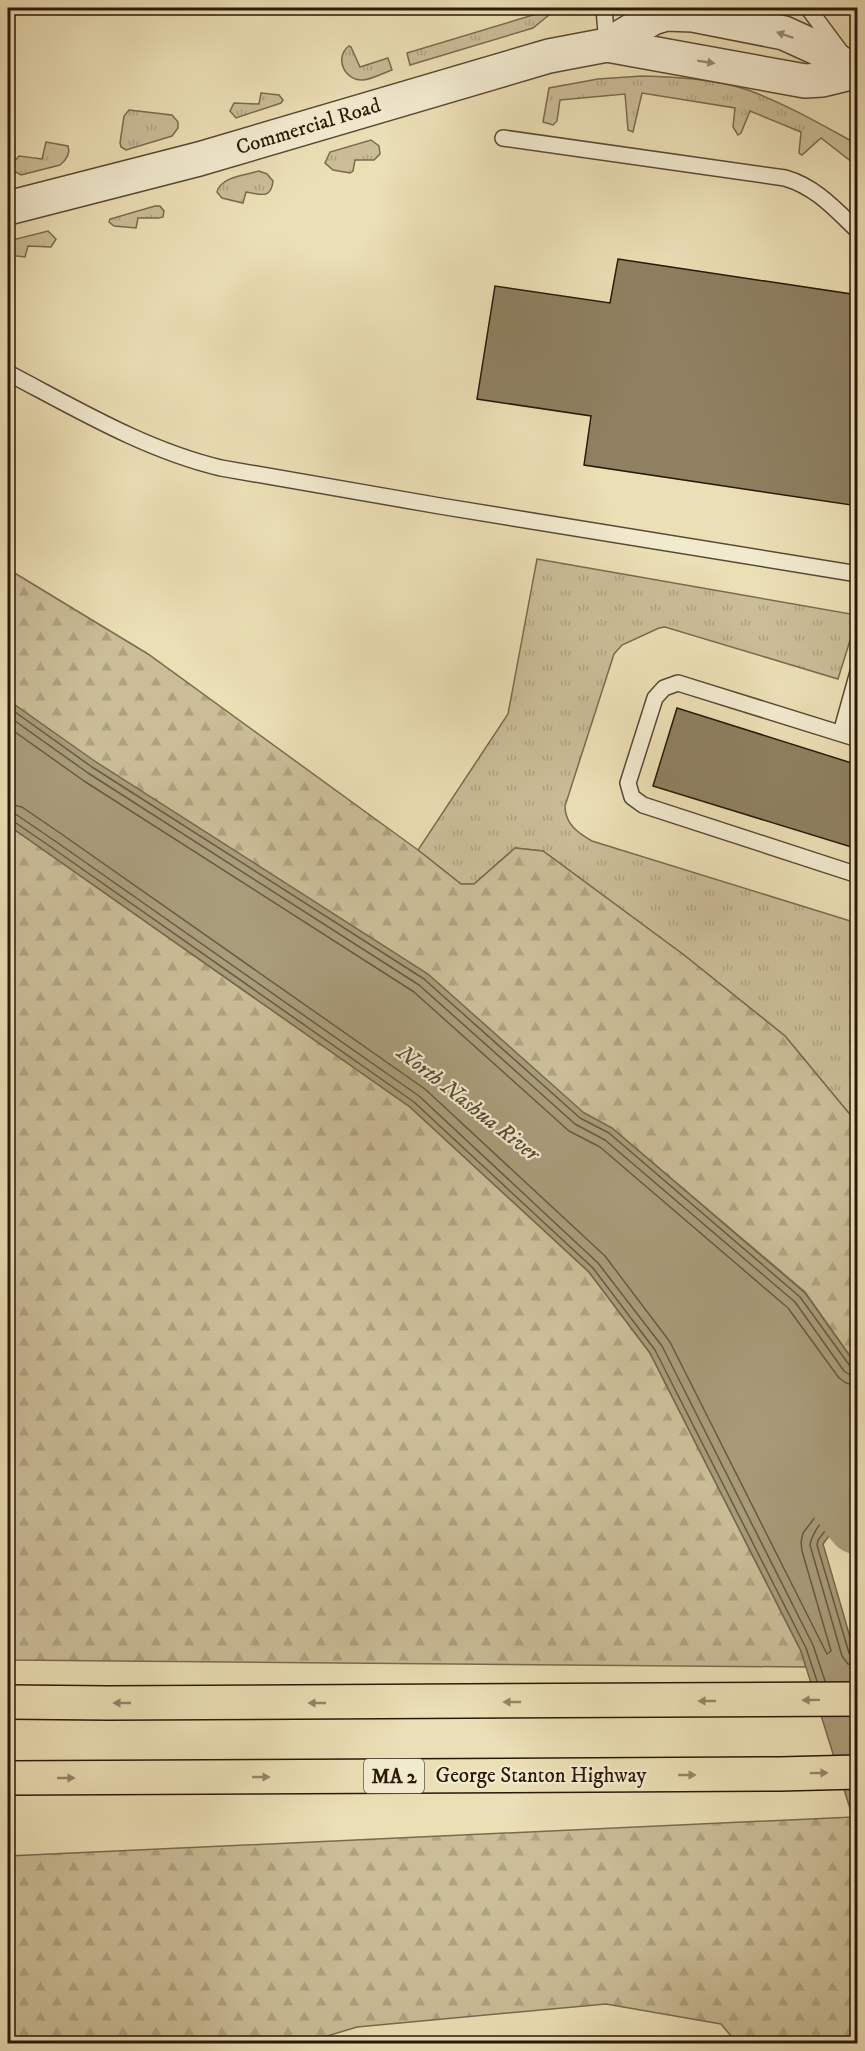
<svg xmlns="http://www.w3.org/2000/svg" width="865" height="2051" font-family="'IM FELL DW Pica',serif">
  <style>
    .grass { fill: url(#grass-tufts); stroke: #7a6b4f; stroke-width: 1.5 }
    .forest { fill: url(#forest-firs); stroke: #7a6b4f; stroke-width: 1.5 }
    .water { fill: #a99c7a; stroke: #76684c; stroke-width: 1.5 }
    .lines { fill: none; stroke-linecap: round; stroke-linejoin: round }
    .shore { stroke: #695a40; stroke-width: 1.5 }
    .river { stroke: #a99c7a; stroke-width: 63 }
    .building { fill: #8e8061; stroke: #291907; stroke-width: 1.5 }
    .service-casing { stroke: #5a4a32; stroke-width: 18 }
    .tertiary-casing { stroke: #5a4a32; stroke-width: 36 }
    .motorway-casing { stroke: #291907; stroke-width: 36 }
    .service { stroke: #f2eacf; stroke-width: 15 }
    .tertiary { stroke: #f2eacf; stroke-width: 33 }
    .motorway { stroke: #ebdfb5; stroke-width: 33 }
    .oneway { fill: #988c75 }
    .oneway2 { fill: #948667 }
    .labels { text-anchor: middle; stroke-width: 4.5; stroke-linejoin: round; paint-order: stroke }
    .shield { fill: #f2eacf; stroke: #655843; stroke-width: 1.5 }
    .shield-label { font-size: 20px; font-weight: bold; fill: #291907 }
    .street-label { font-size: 21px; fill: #291907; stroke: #f2eacf }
    .water-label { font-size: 22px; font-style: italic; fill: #5c4d35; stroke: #f2eacf }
  </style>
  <defs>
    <pattern id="grass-tufts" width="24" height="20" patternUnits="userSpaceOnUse" patternTransform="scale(1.5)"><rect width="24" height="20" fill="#cabd97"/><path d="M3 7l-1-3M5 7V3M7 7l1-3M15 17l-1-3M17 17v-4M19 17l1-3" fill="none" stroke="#aea281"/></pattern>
    <pattern id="forest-firs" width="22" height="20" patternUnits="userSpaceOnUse" patternTransform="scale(1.5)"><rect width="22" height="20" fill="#cabd97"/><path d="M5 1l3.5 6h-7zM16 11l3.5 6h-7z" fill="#aea281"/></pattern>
  </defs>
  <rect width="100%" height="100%" fill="#ebdfb5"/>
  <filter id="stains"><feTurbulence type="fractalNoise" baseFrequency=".00333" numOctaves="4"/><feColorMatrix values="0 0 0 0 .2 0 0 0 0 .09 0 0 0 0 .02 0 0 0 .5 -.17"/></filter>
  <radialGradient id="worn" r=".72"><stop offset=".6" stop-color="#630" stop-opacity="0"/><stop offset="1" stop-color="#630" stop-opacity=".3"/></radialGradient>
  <!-- grass -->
  <g class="grass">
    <path d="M 542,8 L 549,8 L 549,15 L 533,28 L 410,65 L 407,53 L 543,12 Z"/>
    <path d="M 349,46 L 351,47 L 360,67 L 388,58 L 392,70 C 383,73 373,79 363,80 C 344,81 334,57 349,46 Z"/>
    <path d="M 642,76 C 677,77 715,79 748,90 C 786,104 822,125 857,144 L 857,166 L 821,138 L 802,155 L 799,153 L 801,132 L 750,111 L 741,133 L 738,135 L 733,127 L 735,108 L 642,93 L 633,132 L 628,130 L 625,94 L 560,100 L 557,121 L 553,125 L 543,122 L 549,88 L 598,79 Z"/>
    <path d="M 261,93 L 279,95 L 283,100 L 281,103 L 236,118 L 230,111 L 234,103 L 259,104 Z"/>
    <path d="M 129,110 L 172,115 L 178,122 L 178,128 L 172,136 L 126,150 L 121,147 L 120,143 L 124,116 Z"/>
    <path d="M 371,140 L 379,146 L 380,154 L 374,160 L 355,160 L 353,171 L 350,173 L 333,170 L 325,163 L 330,152 Z"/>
    <path d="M 46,142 L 68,146 C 71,154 66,160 60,165 L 21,175 L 14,171 L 13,163 L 19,156 L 42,159 Z"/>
    <path d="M 259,171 L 267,174 L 273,181 C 271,200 260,194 246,192 L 243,203 L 222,198 L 217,192 C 220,177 246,175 259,171 Z"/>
    <path d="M 155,206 L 160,206 L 164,211 L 163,217 L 159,218 L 138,218 L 136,228 L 114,226 L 109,222 L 110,219 Z"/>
    <path d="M 48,231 L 56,239 L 51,247 L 28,246 L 25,257 L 8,255 L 8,241 Z"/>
    <path d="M 537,559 L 856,615 L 857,608 L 857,618 L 838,679 L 665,627 L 659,628 L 622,645 L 614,654 L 565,806 C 565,824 578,833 592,841 L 857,923 L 857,1123 L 785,1036 L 684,955 L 543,851 L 515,848 L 474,884 L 461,884 L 418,850 L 508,714 Z"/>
  </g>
  <!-- forest -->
  <g class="forest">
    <path d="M 8,569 L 148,654 L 418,850 L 461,884 L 474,884 L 515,848 L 543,851 L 684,955 L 785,1036 L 857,1123 L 857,1366 L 805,1292 L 612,1128 L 584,1113 L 8,700 Z"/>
    <path d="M 8,825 L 410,1107 L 589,1272 L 650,1353 L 801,1651 L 806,1667 L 8,1660 Z"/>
    <path d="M 853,1817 L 858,1831 L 857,2043 L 737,2043 L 721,2024 L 606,2004 L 357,2027 L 304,2043 L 8,2043 L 8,1856 Z"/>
  </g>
  <!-- water -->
  <path class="water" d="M 8,700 L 96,762 L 428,974 L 584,1113 L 612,1128 L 805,1293 L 857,1366 L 857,1509 L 853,1504 L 823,1544 L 857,1661 L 857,1831 L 801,1651 L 650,1353 L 589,1272 L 410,1107 L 8,825 Z"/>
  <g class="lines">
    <!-- shore -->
    <g class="shore">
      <path d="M 8,707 L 92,767 L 424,979 L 580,1118 L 609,1133 L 800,1297 L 850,1366 L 858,1369"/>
      <path d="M 8,716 L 88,773 L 419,985 L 575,1124 L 605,1140 L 795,1302 L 844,1371 L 850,1375 L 858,1376"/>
      <path d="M 8,727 L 84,781 L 414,992 L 569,1131 L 600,1147 L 788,1308 L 839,1378 L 846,1383 L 858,1386"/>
      <path d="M 8,804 L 22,807 L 60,833 L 425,1089 L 605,1256 L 670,1342 L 827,1654 L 831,1651 L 802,1551 L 801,1542 L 803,1533 L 835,1491 L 844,1484 L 858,1483"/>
      <path d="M 8,813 L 17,815 L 55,841 L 419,1096 L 598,1263 L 662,1346 L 813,1645 L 825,1681"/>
      <path d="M 8,820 L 13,821 L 51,847 L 414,1102 L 593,1268 L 655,1350 L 806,1648 L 817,1681"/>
      <path d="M 858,1492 C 852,1491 848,1491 843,1495 C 834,1503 811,1533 810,1545 L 842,1656 L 848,1664 L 858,1666"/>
      <path d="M 858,1500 L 852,1499 L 848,1501 L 818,1540 L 817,1545 L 849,1653 L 852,1657 L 858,1658"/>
    </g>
    <!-- river -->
    <path class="river" d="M 795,1441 L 858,1523"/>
  </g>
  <!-- building -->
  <g class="building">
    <path d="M 618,259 L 858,295 L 858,506 L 584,465 L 591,416 L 477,399 L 495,286 L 610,303 Z"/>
    <path d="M 677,708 L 858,765 L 858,849 L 653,786 Z"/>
  </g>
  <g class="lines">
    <defs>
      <g id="service">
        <path d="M 604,8 L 607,45"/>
        <path d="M 808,8 L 840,51"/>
        <path d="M 503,138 L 785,178 C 816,187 835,209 858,231"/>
        <path d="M 8,373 C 77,409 145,450 221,468 L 440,506 L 858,574"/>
        <path d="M 841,733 L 858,672"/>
        <path d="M 858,739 L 678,683 L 664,688 L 655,698 L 628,783 L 632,797 L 643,805 L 858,875"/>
      </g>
      <g id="tertiary">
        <path d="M 607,45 L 653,18 L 666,14 L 693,15 L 784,33 L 817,48 L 855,72 L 858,76"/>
        <path d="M 8,208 L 199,159 L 549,56 L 607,45 L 805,81 L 822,80 L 855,72"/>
      </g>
      <g id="motorway">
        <path d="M 8,1702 L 108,1703 L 858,1699"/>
        <path d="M 8,1778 L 780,1774 L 858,1772"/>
      </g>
    </defs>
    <!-- service casing -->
    <use href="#service" class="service-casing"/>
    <!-- tertiary casing -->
    <use href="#tertiary" class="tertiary-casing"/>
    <!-- motorway casing -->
    <use href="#motorway" class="motorway-casing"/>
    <!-- service -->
    <use href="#service" class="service"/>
    <!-- tertiary -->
    <use href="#tertiary" class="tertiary"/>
    <!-- motorway -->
    <use href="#motorway" class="motorway"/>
  </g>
  <!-- one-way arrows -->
  <defs><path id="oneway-solid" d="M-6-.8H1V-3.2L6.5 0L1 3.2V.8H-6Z" transform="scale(1.5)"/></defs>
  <g class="oneway">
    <use href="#oneway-solid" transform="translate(785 35) rotate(-161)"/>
    <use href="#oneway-solid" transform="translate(706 62) rotate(9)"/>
  </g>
  <g class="oneway2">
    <use href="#oneway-solid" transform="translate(811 1700) rotate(179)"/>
    <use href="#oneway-solid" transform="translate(707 1701) rotate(180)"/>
    <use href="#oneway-solid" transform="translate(512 1702) rotate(180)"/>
    <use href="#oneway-solid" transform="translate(122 1703) rotate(180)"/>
    <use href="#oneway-solid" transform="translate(317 1703) rotate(180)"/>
    <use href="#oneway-solid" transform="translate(819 1773) rotate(-1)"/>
    <use href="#oneway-solid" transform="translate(687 1775)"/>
    <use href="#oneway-solid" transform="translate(261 1777)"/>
    <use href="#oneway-solid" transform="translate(66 1778)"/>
  </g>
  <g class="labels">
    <!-- shield labels -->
    <rect class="shield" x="364" y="1759" width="60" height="34" rx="4.5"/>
    <g class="shield-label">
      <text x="394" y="1783">MA 2</text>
    </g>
    <!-- street labels -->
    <g class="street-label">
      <text transform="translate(308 126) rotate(-17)" y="7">Commercial Road</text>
      <text x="541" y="1782">George Stanton Highway</text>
    </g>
    <!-- water labels -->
    <g class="water-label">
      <text transform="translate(469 1102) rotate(38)" y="8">North Nashua River</text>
    </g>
  </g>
  <!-- margin -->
  <rect width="865" height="2051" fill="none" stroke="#ebdfb5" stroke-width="30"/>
  <rect x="9" y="9" width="847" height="2033" fill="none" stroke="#291907" stroke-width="3"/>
  <rect x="15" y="15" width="835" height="2021" fill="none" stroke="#291907" stroke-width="1.5"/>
  <rect width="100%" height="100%" filter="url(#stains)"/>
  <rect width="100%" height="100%" fill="url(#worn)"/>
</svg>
